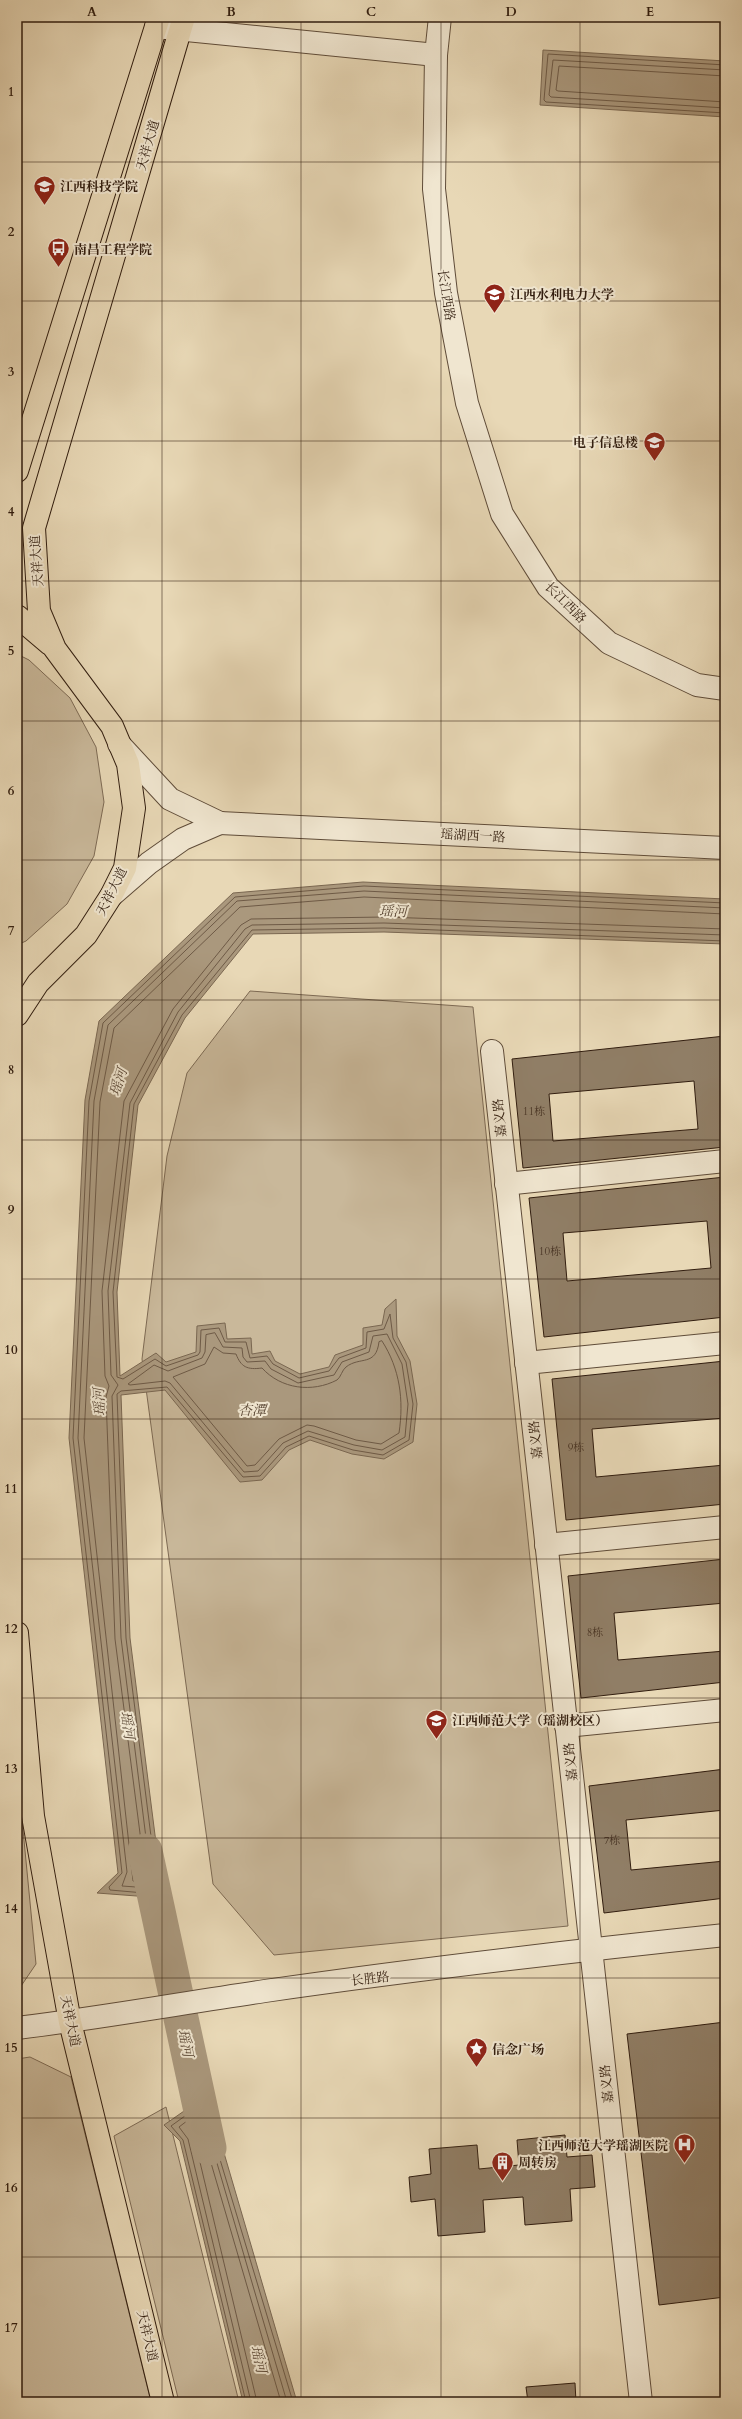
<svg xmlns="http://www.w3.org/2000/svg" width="742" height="2419" font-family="Cardo,'Noto Serif SC',serif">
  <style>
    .green { fill: #c9b89a; stroke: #7d6a54 }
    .water { fill: #aa987d; stroke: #7a6751 }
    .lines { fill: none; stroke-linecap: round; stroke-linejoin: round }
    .shore { stroke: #6e5a46; stroke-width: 1 }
    .river { stroke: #aa987d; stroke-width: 35 }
    .building { fill: #907e66; stroke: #311d0f; fill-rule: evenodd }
    .minor-casing { stroke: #5f4c39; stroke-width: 24 }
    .tertiary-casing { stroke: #5f4c39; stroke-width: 24 }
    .primary-casing { stroke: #311d0f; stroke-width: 24 }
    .minor { stroke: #f0e6d0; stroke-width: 22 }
    .tertiary { stroke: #f0e6d0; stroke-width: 22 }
    .primary { stroke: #e8d8b6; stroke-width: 22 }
    .grid { fill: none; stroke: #311d0f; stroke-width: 1; stroke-opacity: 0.55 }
    .labels { text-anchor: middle; stroke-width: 4; stroke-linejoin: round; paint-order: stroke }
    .number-label { font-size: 11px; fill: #493525 }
    .street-label { font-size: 13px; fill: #311d0f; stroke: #f0e6d0 }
    .poi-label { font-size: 13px; font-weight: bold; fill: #311d0f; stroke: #f0e6d0; text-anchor: start }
    .water-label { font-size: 14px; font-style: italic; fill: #5b4836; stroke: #f0e6d0 }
    .neatline { fill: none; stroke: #311d0f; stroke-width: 1.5 }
    .grid-label { font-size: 13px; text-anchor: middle; font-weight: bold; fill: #311d0f }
  </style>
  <rect width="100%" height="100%" fill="#e8d8b6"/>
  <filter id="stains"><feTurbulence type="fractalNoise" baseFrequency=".005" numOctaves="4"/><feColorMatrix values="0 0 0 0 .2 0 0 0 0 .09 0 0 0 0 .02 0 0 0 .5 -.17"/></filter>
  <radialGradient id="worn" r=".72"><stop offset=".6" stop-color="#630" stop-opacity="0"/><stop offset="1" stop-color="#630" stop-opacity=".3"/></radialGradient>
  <!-- green -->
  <g class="green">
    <path d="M 17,654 L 29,660 L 70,698 L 96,747 L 104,802 L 94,856 L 67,904 L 26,941 L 17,945 Z"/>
    <path d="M 250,991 L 473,1007 L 568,1926 L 274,1955 L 213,1884 L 142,1359 L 167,1156 L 187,1073 Z"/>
    <path d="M 17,1768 L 36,1964 L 17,1992 Z"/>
    <path d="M 30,2057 L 71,2077 L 151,2402 L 17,2402 L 17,2059 Z"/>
    <path d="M 166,2107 L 239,2402 L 179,2402 L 114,2136 Z"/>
  </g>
  <!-- water -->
  <g class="water">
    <path d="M 543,50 L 725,61 L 725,117 L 540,105 Z"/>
    <path d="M 363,882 L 725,899 L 725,944 L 384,932 L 253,934 L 185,1018 L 138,1105 L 117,1292 L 120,1376 L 156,1353 L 166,1362 L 196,1352 L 197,1326 L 225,1323 L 227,1339 L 251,1338 L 252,1354 L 270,1351 L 275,1361 L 300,1374 L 329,1367 L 335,1355 L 363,1345 L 363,1328 L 382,1325 L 385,1309 L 396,1299 L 397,1336 L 410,1361 L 417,1404 L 413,1442 L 384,1459 L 352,1454 L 310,1440 L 289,1450 L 262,1480 L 240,1482 L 165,1390 L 121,1395 L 130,1638 L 163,1898 L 97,1893 L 118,1873 L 69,1438 L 85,1100 L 99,1021 L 233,893 Z"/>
    <path d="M 207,2095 L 297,2402 L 243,2402 L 180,2141 L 164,2125 Z"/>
  </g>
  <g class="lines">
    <!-- shore -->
    <g class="shore">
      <path d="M 725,65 L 548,54 L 544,100 L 546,102 L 725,113"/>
      <path d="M 725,70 L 553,60 L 549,95 L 551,97 L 725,108"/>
      <path d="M 725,76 L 559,66 L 556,90 L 558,91 L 725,102"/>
      <path d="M 725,903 L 364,886 L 235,897 L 103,1023 L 89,1101 L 73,1438 L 122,1873 L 109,1887 L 110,1890 L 156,1894 L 158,1892 L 126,1638 L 117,1394 L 121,1391 L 167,1387 L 243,1477 L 260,1476 L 286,1447 L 309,1436 L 353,1450 L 383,1455 L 409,1440 L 413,1404 L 406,1362 L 393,1338 L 390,1314 L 384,1329 L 367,1332 L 366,1348 L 339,1358 L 329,1371 L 299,1378 L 273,1364 L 267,1356 L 250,1358 L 246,1342 L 225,1342 L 219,1328 L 201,1330 L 200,1352 L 198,1355 L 166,1366 L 155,1359 L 123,1379 L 117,1377 L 113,1292 L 134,1104 L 182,1015 L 252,930 L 384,928 L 725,941"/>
      <path d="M 725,908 L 364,891 L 237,901 L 108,1025 L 94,1101 L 78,1438 L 127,1872 L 122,1886 L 150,1888 L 152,1886 L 121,1638 L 112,1396 L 118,1385 L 111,1375 L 108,1291 L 130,1103 L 178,1012 L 245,929 L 252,925 L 384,923 L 725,935"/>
      <path d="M 725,914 L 364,897 L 240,907 L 114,1028 L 100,1102 L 84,1438 L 133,1881 L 144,1882 L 146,1880 L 115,1639 L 106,1397 L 109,1386 L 105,1376 L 102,1291 L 124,1101 L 173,1009 L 241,925 L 251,919 L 385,917 L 725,929"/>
      <path d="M 215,1333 L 223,1347 L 242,1348 L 243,1357 L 247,1362 L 265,1361 L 271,1369 L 298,1383 L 334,1375 L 342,1362 L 369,1352 L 373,1336 L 387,1334 L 402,1364 L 408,1404 L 405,1437 L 382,1450 L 354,1445 L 308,1431 L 283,1443 L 258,1471 L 244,1472 L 170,1383 L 165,1381 L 130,1385 L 128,1384 L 154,1365 L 168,1371 L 202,1358 L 205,1352 L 206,1335 Z"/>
      <path d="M 382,1341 C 400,1369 404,1400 399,1433 L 381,1444 L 356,1440 L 314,1426 L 307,1425 L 279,1439 L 255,1465 L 247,1466 L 173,1377 L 205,1364 L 214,1347 L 223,1353 L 236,1354 C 241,1367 247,1370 262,1368 C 281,1389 312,1393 337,1380 C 341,1377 342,1370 346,1367 C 360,1356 376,1367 379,1342 Z"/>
      <path d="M 246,2402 L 183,2140 L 171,2126 L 203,2103 L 293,2402"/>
      <path d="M 251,2402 L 188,2139 L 179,2127 L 200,2111 L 202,2112 L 287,2402"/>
      <path d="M 257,2402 L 194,2137 L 188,2128 L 196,2121 L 199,2122 L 281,2402"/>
    </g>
    <!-- river -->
    <path class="river" d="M 145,1851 L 209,2148"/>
  </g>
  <!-- building -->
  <g class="building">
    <path d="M 725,1036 L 725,1147 L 523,1168 L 512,1059 ZM 694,1081 L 698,1129 L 553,1141 L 549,1094 Z"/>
    <path d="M 725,1177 L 725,1317 L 544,1337 L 529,1198 ZM 707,1221 L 711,1268 L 567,1281 L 563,1233 Z"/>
    <path d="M 725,1361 L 725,1418 L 592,1429 L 596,1477 L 725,1465 L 725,1504 L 566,1520 L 552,1379 Z"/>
    <path d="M 725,1559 L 725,1603 L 614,1613 L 618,1660 L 725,1651 L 725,1682 L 581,1698 L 568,1576 Z"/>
    <path d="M 725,1769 L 725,1810 L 626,1820 L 631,1870 L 725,1861 L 725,1898 L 604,1913 L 589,1786 Z"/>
    <path d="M 725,2022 L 725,2297 L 659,2305 L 627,2034 Z"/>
    <path d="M 565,2135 L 567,2157 L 592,2155 L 595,2187 L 570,2189 L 572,2221 L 525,2225 L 523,2197 L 483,2200 L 485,2232 L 438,2236 L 435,2199 L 411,2202 L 409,2177 L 431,2174 L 429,2149 L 477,2145 L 479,2169 L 519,2165 L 517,2140 Z"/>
    <path d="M 575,2383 L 576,2402 L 528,2402 L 526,2387 Z"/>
  </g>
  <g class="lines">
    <defs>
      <g id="minor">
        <path d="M 492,1051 L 641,2402"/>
        <path d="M 506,1184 L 725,1161"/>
        <path d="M 526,1363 L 725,1343"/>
        <path d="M 546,1545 L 725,1527"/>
        <path d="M 566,1726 L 725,1710"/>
        <path d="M 17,2028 C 100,2018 183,2003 265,1991 C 418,1969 572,1951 725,1935"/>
      </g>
      <g id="tertiary">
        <path d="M 156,27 L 436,55 L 434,189 L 446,293 L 467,403 L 502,514 L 548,587 L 609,643 L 697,685 L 725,689"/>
        <path d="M 436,55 L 440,17"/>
        <path d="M 220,823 L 725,848"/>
        <path d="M 111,896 L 149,863 L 183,839 L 220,823 L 170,799 L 119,744"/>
      </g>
      <g id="primary">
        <path d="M 17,471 L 159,17"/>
        <path d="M 17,616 L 50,644"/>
        <path d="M 17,1015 L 38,983 L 86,935 L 111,896 L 125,868 L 134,808 L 128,764 L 112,726 L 55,649 L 39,611 L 34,528 L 184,17"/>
        <path d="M 17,1633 L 33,1816 L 70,2022 L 163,2402"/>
      </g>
    </defs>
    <!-- minor casing -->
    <use href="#minor" class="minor-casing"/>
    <!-- tertiary casing -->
    <use href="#tertiary" class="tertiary-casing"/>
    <!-- primary casing -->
    <use href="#primary" class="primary-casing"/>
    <!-- minor -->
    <use href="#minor" class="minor"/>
    <!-- tertiary -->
    <use href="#tertiary" class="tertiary"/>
    <!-- primary -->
    <use href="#primary" class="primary"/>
  </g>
  <!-- grid -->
  <path class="grid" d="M 162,17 L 162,2402M 301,17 L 301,2402M 441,17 L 441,2402M 580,17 L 580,2402M 17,162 L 725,162M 17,301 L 725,301M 17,441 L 725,441M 17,581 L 725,581M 17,721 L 725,721M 17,860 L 725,860M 17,1000 L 725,1000M 17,1140 L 725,1140M 17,1279 L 725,1279M 17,1419 L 725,1419M 17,1559 L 725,1559M 17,1698 L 725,1698M 17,1838 L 725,1838M 17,1978 L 725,1978M 17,2118 L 725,2118M 17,2257 L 725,2257"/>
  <!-- icons -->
  <defs>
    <symbol id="university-pin" viewBox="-11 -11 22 30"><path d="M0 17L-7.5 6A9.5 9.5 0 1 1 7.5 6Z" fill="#8f2418" stroke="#f0e6d0"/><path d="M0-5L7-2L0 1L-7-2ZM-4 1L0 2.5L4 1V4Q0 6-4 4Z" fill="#fff"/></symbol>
    <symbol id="bus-pin" viewBox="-11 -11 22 30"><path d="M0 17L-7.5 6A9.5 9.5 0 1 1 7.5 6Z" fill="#8f2418" stroke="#f0e6d0"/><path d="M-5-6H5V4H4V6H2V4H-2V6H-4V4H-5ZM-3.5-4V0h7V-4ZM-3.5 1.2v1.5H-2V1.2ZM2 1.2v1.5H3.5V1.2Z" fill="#fff"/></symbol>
    <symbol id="sight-pin" viewBox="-11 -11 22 30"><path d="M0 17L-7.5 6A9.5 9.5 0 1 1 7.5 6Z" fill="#8f2418" stroke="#f0e6d0"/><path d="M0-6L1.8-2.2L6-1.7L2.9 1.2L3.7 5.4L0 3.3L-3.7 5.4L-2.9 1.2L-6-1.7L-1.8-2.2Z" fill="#fff"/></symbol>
    <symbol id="hospital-pin" viewBox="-11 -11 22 30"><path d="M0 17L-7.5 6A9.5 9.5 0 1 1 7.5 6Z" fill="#8f2418" stroke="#f0e6d0"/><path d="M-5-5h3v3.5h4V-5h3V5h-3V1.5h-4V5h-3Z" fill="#fff"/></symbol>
    <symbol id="building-pin" viewBox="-11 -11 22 30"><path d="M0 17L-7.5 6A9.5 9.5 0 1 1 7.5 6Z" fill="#8f2418" stroke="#f0e6d0"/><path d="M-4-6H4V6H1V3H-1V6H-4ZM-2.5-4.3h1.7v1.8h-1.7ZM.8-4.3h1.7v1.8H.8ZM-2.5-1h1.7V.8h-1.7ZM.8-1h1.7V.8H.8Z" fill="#fff"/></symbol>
  </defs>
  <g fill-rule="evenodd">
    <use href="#university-pin" x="32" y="174" width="25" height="34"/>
    <use href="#bus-pin" x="46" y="236" width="25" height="34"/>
    <use href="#university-pin" x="482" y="282" width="25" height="34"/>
    <use href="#university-pin" x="642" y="430" width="25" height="34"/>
    <use href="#university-pin" x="424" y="1708" width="25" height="34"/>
    <use href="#sight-pin" x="464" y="2036" width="25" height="34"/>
    <use href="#hospital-pin" x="672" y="2132" width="25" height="34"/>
    <use href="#building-pin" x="490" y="2150" width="25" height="34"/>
  </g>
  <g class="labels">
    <!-- number labels -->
    <g class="number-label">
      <text x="534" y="1115">11栋</text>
      <text x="550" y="1255">10栋</text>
      <text x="576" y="1451">9栋</text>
      <text x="595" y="1636">8栋</text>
      <text x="612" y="1844">7栋</text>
    </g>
    <!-- street labels -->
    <g class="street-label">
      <text transform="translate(147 145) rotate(-74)" y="5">天祥大道</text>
      <text transform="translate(447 295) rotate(81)" y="5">长江西路</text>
      <text transform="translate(36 561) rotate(-94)" y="5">天祥大道</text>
      <text transform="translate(566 602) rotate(45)" y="5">长江西路</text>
      <text transform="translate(473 835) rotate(3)" y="5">瑶湖西一路</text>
      <text transform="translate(111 891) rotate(-63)" y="5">天祥大道</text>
      <text transform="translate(499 1118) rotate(-96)" y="5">嘉义路</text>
      <text transform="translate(535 1440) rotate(-96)" y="5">嘉义路</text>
      <text transform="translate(570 1762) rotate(-96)" y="5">嘉义路</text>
      <text transform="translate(370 1978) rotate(-7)" y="5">长胜路</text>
      <text transform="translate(71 2021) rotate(78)" y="5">天祥大道</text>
      <text transform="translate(606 2084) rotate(-96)" y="5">嘉义路</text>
      <text transform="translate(148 2336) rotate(77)" y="5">天祥大道</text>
    </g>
    <!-- poi labels -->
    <g class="poi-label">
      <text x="60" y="191">江西科技学院</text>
      <text x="74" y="254">南昌工程学院</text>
      <text x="510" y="299">江西水利电力大学</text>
      <text x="638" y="447" text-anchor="end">电子信息楼</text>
      <text x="452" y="1725">江西师范大学（瑶湖校区）</text>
      <text x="492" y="2054">信念广场</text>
      <text x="668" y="2150" text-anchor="end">江西师范大学瑶湖医院</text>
      <text x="518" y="2167">周转房</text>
    </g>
    <!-- water labels -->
    <g class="water-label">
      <text transform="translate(393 911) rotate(1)" y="5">瑶河</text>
      <text transform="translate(118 1082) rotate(-72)" y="5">瑶河</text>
      <text transform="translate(99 1402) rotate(-93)" y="5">瑶河</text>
      <text x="252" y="1415">杏潭</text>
      <text transform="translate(128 1725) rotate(82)" y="5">瑶河</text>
      <text transform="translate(186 2043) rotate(78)" y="5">瑶河</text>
      <text transform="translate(259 2359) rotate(77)" y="5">瑶河</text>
    </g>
  </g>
  <!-- margin -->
  <rect width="742" height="2419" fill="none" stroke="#e8d8b6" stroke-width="44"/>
  <rect x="22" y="22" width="698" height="2375" class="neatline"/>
  <g class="grid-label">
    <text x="92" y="16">A</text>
    <text x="231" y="16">B</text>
    <text x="371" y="16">C</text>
    <text x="511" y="16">D</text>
    <text x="650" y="16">E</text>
    <text x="11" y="96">1</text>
    <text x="11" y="236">2</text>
    <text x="11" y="376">3</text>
    <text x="11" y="516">4</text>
    <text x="11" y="655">5</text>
    <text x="11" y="795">6</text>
    <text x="11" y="935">7</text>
    <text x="11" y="1074">8</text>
    <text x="11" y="1214">9</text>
    <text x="11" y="1354">10</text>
    <text x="11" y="1493">11</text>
    <text x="11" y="1633">12</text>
    <text x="11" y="1773">13</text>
    <text x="11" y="1913">14</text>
    <text x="11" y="2052">15</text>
    <text x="11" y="2192">16</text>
    <text x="11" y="2332">17</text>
  </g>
  <rect width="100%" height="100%" filter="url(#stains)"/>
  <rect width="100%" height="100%" fill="url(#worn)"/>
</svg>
